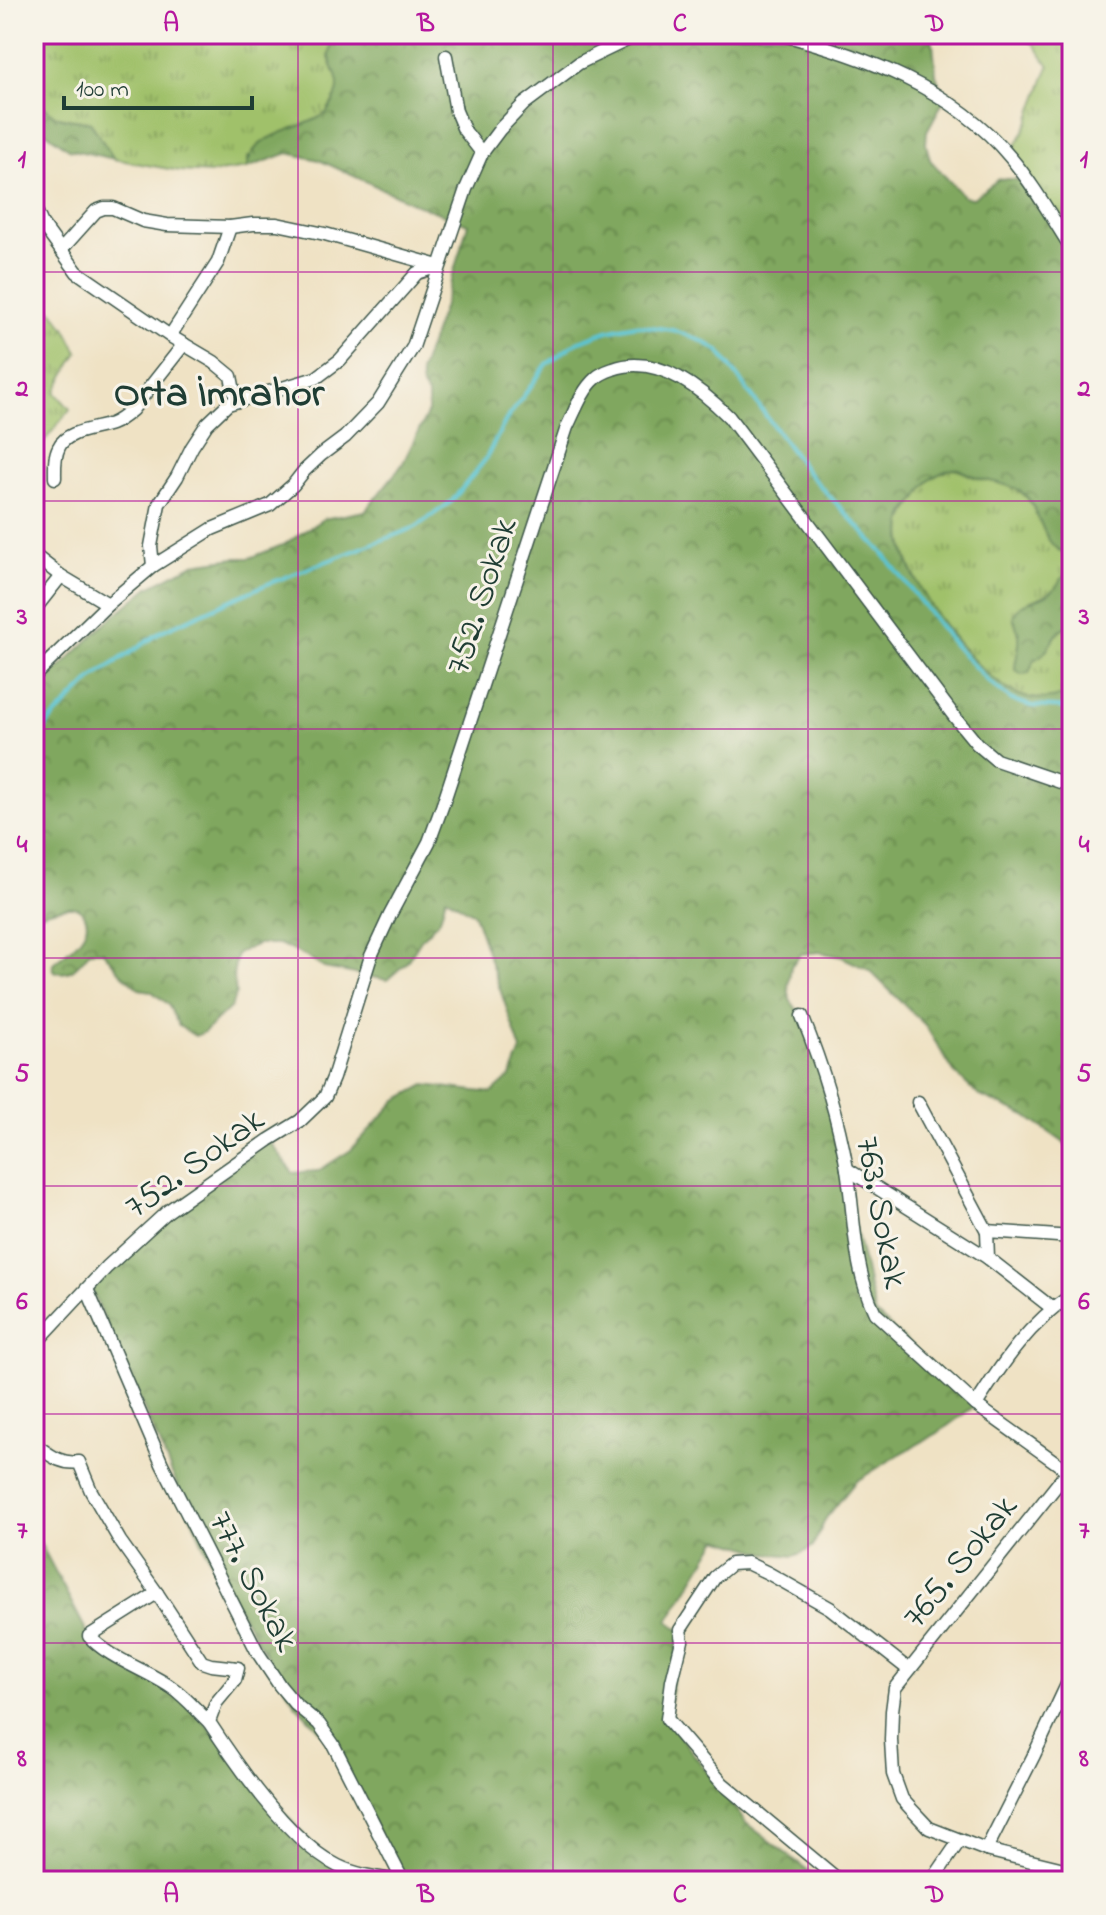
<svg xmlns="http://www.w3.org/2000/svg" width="1106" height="1915" font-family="'Indie Flower',sans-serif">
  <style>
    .grass { fill: url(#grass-tufts); stroke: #607f4f; stroke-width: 2 }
    .forest { fill: url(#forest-crowns); stroke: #507249; stroke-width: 2 }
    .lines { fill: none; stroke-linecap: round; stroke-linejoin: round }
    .stream { stroke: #5ac5d4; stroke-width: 4 }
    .minor-casing { stroke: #3e564a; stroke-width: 15 }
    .minor { stroke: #fff; stroke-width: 12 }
    .grid { fill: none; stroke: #b5179e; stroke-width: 2; stroke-opacity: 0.55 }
    .labels { text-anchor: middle; stroke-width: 6; stroke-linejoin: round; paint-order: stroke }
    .street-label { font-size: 36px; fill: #1f3d34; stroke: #f7f3e8 }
    .quarter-label { font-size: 40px; font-weight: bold; fill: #1f3d34; stroke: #f7f3e8 }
    .neatline { fill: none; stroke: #b5179e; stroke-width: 3 }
    .grid-label { font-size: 26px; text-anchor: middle; font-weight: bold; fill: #b5179e }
  </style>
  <defs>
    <pattern id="grass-tufts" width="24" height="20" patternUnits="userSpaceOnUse" patternTransform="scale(2)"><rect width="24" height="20" fill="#a0c16a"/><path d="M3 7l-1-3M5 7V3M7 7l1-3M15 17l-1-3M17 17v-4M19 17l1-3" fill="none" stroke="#829e58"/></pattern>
    <pattern id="forest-crowns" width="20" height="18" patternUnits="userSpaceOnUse" patternTransform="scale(2)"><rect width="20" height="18" fill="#80a75e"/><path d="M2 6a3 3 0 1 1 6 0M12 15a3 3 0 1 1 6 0" fill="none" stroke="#68894e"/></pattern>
  </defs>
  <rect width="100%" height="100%" fill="#f7f3e8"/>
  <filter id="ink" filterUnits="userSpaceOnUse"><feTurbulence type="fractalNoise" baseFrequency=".0125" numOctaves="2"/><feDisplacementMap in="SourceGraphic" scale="16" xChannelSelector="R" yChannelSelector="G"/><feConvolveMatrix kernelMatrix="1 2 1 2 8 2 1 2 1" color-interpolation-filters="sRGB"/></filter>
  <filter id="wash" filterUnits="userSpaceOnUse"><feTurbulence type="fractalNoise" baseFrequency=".006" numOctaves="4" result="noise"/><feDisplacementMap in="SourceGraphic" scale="32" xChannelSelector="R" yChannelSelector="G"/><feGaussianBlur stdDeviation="1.8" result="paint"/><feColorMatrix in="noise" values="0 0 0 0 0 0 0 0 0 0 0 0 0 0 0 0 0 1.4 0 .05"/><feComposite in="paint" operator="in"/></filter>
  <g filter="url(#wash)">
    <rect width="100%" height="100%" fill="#efe2c4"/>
    <!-- grass -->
    <g class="grass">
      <path d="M 34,34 L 338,34 L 331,43 L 329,58 L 340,84 L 337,94 L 325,115 L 248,157 L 247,168 L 211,173 L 180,171 L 114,159 L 90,122 C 78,120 63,120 53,115 C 25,101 34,60 34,34 Z"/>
      <path d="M 1017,34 L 1072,34 L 1072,249 L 1010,157 L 1028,123 L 1049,66 L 1034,44 Z"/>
      <path d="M 34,288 L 65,327 L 78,352 L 55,392 L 70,409 L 35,453 Z"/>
      <path d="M 951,469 C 960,469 966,474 974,477 C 991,483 1015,483 1027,498 C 1043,519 1043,549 1072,556 L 1072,693 C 1056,698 1041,702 1024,697 C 976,682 909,588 903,540 C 900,522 906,514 915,500 C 921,492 916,498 921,489 C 927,479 940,473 951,469 Z"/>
    </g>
    <!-- forest -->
    <g class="forest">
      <path d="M 338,34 L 932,34 L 936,74 L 944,100 L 927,131 L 926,144 L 930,160 L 964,197 L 973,198 L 999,179 L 1015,179 L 1037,193 L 1072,249 L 1072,556 C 1041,549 1044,517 1026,496 C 1014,483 991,483 975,477 C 969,475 964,471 959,469 C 949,467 938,474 931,479 C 923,486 922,490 917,499 C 914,503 908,508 905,513 C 903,518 902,531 902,537 C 904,583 980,684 1024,697 C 1041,701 1056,698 1072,693 L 1072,1152 L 1063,1142 L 1026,1116 L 978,1095 L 954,1072 L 925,1025 L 869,970 L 842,957 L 820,952 L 801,954 L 791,966 L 788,986 L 790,1000 L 802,1016 L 815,1048 L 875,1313 L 976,1405 L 938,1433 L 900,1454 L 855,1482 L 826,1518 L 813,1546 L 806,1551 L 794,1556 L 766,1553 L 718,1539 L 668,1621 L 680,1630 L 667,1719 L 746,1823 L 822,1881 L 403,1881 L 333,1744 L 295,1704 L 212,1564 L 91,1289 L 167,1211 L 269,1140 L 293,1173 L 318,1171 L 351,1150 L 397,1100 L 425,1085 L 492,1093 L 511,1076 L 521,1050 L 474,914 L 446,897 L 440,919 L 422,938 L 406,963 L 387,980 L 324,968 L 303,955 L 279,944 L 258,944 L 237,953 L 233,976 L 236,993 L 231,1007 L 203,1033 L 195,1036 L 179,1026 L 168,1004 L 151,991 L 139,989 L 120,972 L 103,951 L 90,951 C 80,963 71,978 54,971 L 53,963 C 65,953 98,931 83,913 C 79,908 77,907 72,907 C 60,906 45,913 34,916 L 34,693 L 109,620 L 149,587 L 194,564 L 235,558 L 250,558 L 285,544 L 323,519 L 365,511 L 402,465 L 428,412 L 428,396 L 422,387 L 420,372 L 443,308 L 468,224 L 413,203 L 319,160 L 288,153 L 247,168 C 250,136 290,132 314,120 C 316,119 324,115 325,114 C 328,111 330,107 332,104 C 352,72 314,66 338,34 Z"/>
      <path d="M 34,94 C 54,121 58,118 90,122 L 114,159 L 69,149 L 43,130 L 34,113 Z"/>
      <path d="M 1067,572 L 1072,572 L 1072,624 C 1052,629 1052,653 1034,660 L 1029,673 L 1021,674 L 1015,669 C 1015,658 1021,647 1019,635 C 1018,629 1014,623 1013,616 L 1021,605 L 1046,595 L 1054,589 Z"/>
      <path d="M 34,1531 L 89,1636 L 175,1689 L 324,1858 L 399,1881 L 34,1881 Z"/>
    </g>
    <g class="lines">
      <!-- stream -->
      <path class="stream" d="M 34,747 L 50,721 L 94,677 L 164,630 L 265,585 L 416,527 L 452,501 L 485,460 L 506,420 L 547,364 L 577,342 L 607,331 L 636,325 L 673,330 L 702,341 L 719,351 L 806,471 L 882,552 L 955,646 L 987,680 L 1012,700 L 1032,706 L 1072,708"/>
    </g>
  </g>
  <g filter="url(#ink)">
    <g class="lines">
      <defs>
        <g id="minor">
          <path d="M 780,34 C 864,56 953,88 1010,157 C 1034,185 1052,218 1072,249"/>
          <path d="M 446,56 L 456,111 L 464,130 L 482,153"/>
          <path d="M 34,206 L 42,224 L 77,272 L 170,336 L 214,362 L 231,376 L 236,401"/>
          <path d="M 61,250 L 96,211 L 104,208 L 113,208 L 143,221 L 167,225 L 230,227 L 253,224 L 277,224 L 325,234 L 439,266"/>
          <path d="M 170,336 L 218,262 L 230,227"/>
          <path d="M 55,478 C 55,468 54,456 59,447 C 67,430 95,430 111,424 C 119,421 125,416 132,410 L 184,344"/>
          <path d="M 34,555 L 61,576 L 108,604"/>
          <path d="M 153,566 L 151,546 L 159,504 L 177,477 L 192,447 L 207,424 L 228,404 L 316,378 L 340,360 L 417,273 L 439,266"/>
          <path d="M 34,610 L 61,576"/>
          <path d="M 34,676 L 108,604 L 153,566 L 212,529 L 270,505 L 293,485 L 304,471 L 321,455 L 345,437 L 378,403 L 413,347 L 466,189 L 482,153 L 500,129 L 524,104 L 579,63 L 631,38 L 647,34"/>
          <path d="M 802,1016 C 822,1065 838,1117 847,1169 C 855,1218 853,1268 875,1313 L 976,1405 L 1072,1474"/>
          <path d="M 918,1102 L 987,1231"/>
          <path d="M 847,1169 L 988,1258 L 1052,1308"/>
          <path d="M 988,1258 L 987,1231 L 1072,1237"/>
          <path d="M 87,1289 L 162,1464 L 258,1653 L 280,1686 L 295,1704 L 319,1724 L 333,1744 L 403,1881"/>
          <path d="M 34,1345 L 107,1267 L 168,1211 L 269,1140 L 300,1121 L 325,1097 L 333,1078 L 371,956 L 390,915 L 429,842 L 443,804 L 567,427 C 575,411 582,390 596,378 C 600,374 607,371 613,369 C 656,353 701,389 729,417 L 954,716 L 977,744 L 996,760 L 1072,786"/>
          <path d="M 976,1405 C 1003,1362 1029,1323 1072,1295"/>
          <path d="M 34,1444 C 49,1454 60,1465 79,1462 L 91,1491 L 120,1541 L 157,1593 L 202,1662 L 211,1665 L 238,1668 L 235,1680 L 216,1703 L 209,1722 C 237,1765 292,1844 338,1866 C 356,1875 379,1878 399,1881"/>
          <path d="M 1068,1471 L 895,1688 L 892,1711 L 891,1740 L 893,1774 L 902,1799 L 912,1810 L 929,1828 L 986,1850 L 1072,1871"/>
          <path d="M 157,1593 L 89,1636 C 107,1657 146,1670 171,1687 C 185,1696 197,1711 209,1722"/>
          <path d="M 986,1850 L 1034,1755 L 1072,1674"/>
          <path d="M 840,1881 L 722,1783 L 667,1719 L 672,1681 L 682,1641 L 680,1630 L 715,1577 L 731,1564 L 747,1563 L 768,1573 L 830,1608 L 908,1669"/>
          <path d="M 932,1881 L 960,1840"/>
        </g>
      </defs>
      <!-- minor casing -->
      <use href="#minor" class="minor-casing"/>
      <!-- minor -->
      <use href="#minor" class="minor"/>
    </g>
  </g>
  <!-- grid -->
  <path class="grid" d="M 298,34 L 298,1881M 553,34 L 553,1881M 808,34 L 808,1881M 34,272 L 1072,272M 34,501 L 1072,501M 34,729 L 1072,729M 34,958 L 1072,958M 34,1186 L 1072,1186M 34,1414 L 1072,1414M 34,1643 L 1072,1643"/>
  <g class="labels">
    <!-- street labels -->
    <g class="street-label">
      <text transform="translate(479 595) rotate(-72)" y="13">752. Sokak</text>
      <text transform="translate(193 1161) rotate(-36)" y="13">752. Sokak</text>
      <text transform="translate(884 1212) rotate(79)" y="13">763. Sokak</text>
      <text transform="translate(958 1560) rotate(-51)" y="13">765. Sokak</text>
      <text transform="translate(256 1580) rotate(62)" y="13">777. Sokak</text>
    </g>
    <!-- quarter labels -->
    <g class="quarter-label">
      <text x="219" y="405">Orta İmrahor</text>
    </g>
  </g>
  <!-- margin -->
  <rect width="1106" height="1915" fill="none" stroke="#f7f3e8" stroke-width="88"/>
  <!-- scale -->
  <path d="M64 96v12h188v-12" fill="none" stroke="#1f3d34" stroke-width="4"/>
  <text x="76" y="96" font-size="24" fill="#1f3d34" stroke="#f7f3e8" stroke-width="6" paint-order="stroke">100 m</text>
  <rect x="44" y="44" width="1018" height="1827" class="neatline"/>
  <g class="grid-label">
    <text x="171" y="31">A</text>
    <text x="426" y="31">B</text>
    <text x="680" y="31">C</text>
    <text x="935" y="31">D</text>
    <text x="22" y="167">1</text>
    <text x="1084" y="167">1</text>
    <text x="22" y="396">2</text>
    <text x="1084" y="396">2</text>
    <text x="22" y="624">3</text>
    <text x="1084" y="624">3</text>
    <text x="22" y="852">4</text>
    <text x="1084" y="852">4</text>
    <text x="22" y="1081">5</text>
    <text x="1084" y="1081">5</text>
    <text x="22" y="1309">6</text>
    <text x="1084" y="1309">6</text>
    <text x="22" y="1538">7</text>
    <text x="1084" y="1538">7</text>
    <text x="22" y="1766">8</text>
    <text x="1084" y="1766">8</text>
    <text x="171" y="1902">A</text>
    <text x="426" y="1902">B</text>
    <text x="680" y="1902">C</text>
    <text x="935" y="1902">D</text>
  </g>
</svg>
